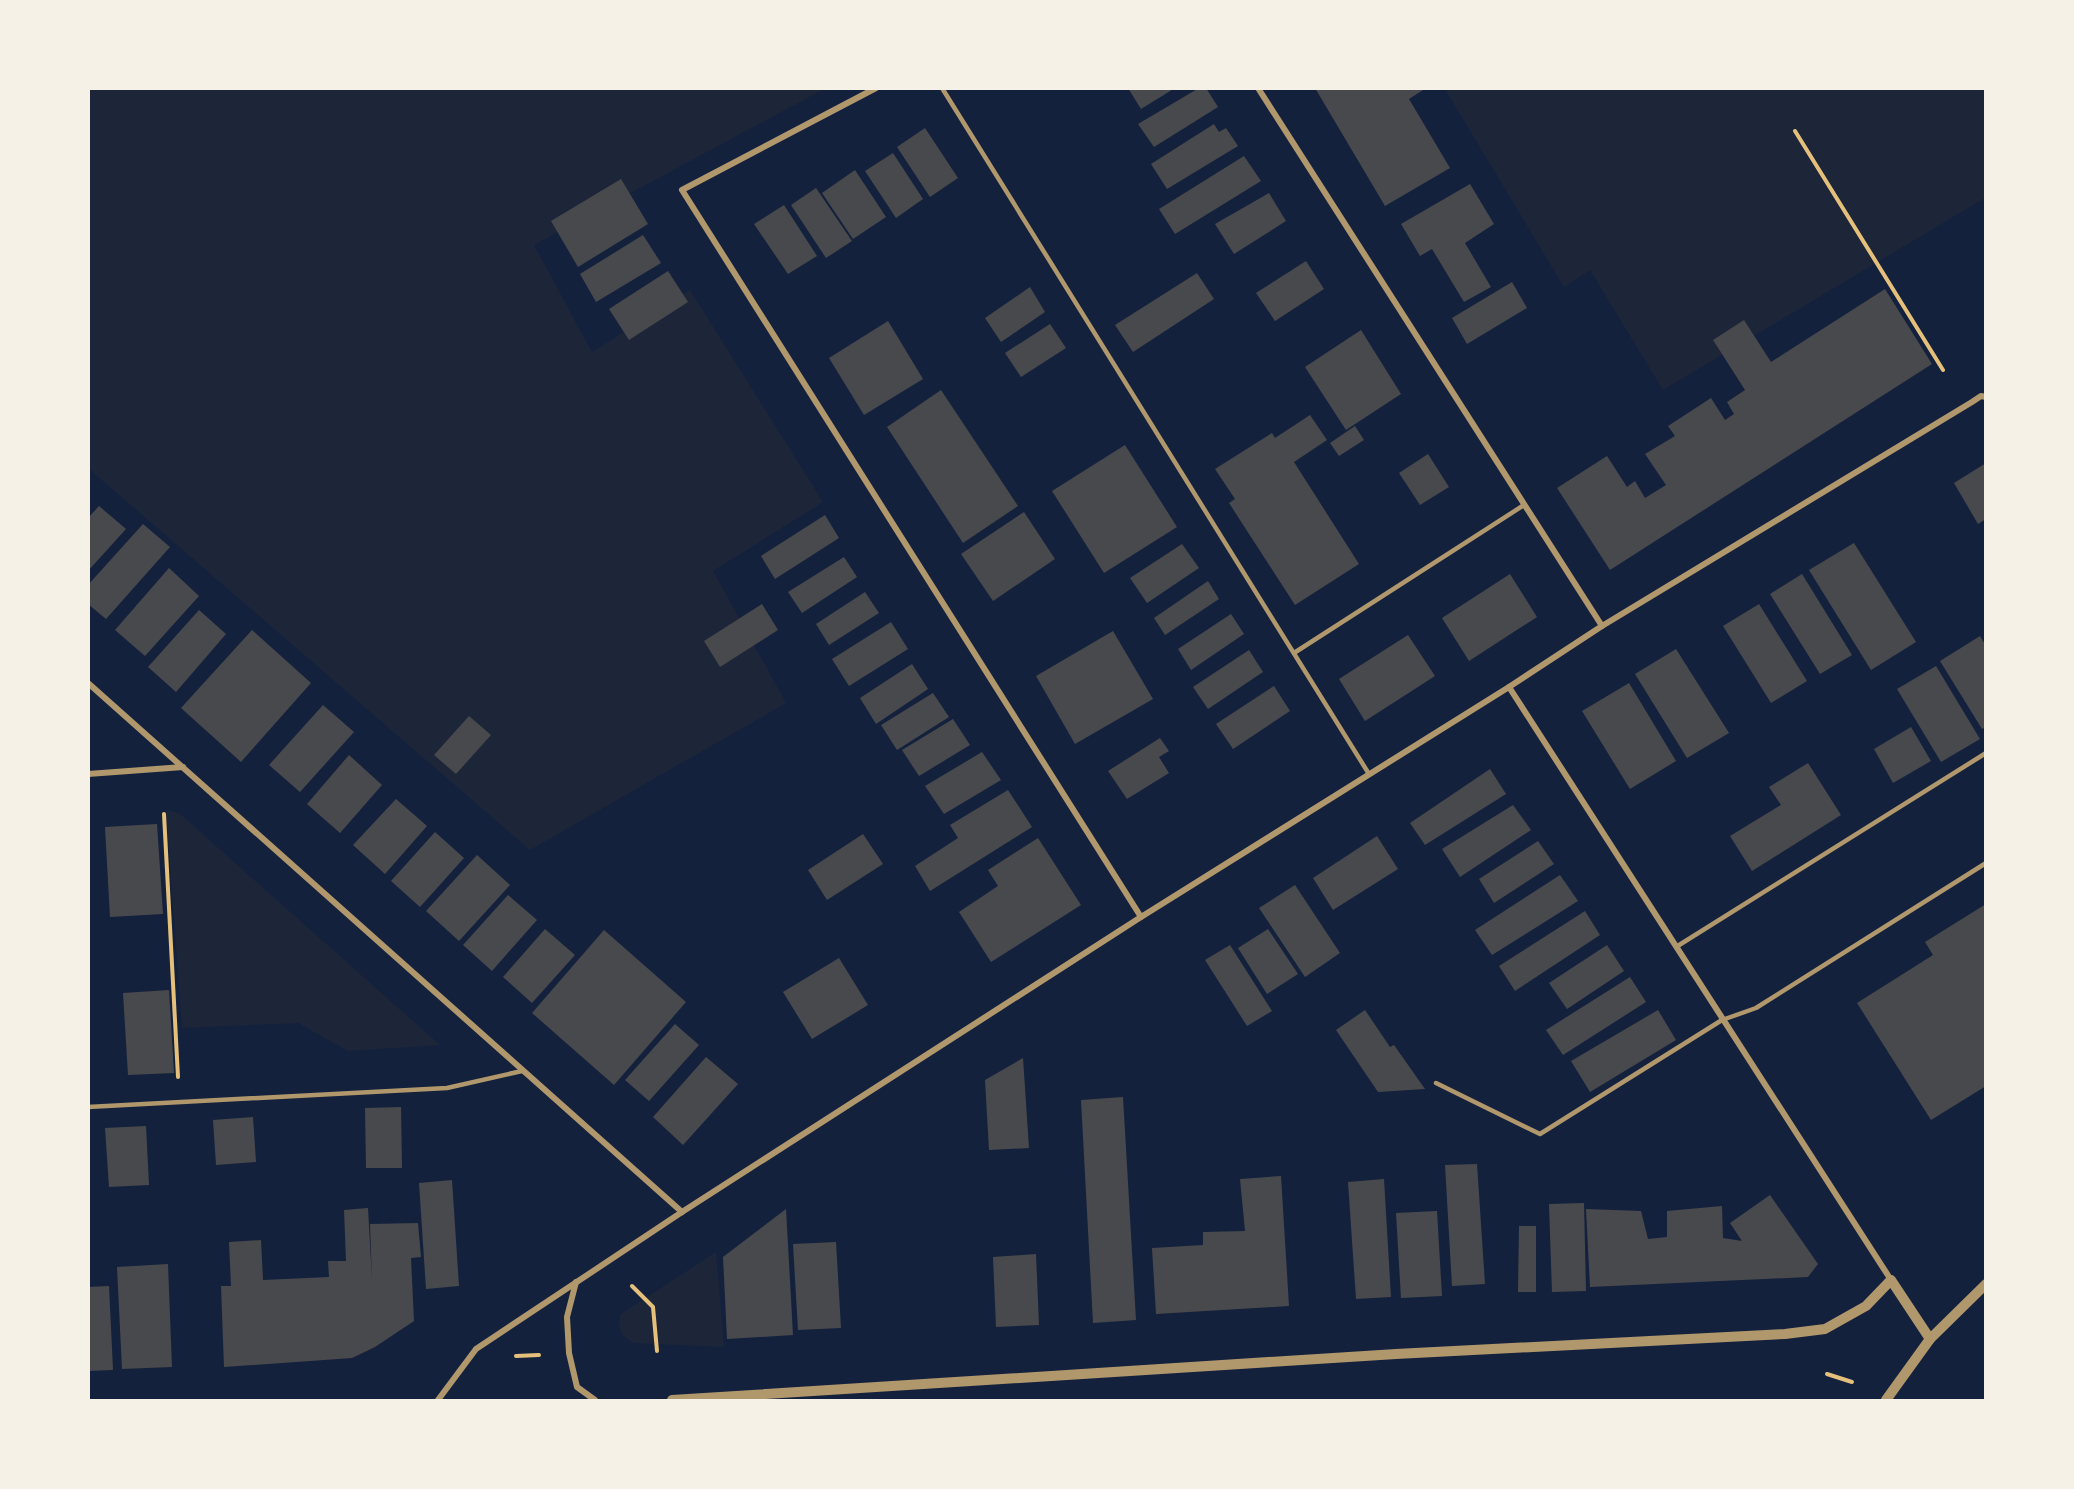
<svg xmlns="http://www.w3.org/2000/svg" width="2074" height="1489" font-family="'Open Sans',sans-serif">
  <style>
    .green { fill: #1d2539 }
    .building { fill: #48494c }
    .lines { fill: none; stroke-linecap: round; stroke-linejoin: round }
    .path { stroke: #e5c07b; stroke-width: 4 }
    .service { stroke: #b1986c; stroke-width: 4.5 }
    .minor { stroke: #b1986c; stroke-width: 6 }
    .tertiary { stroke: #b1986c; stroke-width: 10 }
  </style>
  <rect width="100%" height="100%" fill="#14213d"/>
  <!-- green -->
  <g class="green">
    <path d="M 89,89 L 824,89 L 534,245 L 592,352 L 690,290 L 823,502 L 713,571 L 786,703 L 530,850 L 89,469 Z"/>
    <path d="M 1445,89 L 1985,89 L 1985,198 L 1663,390 L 1590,270 L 1564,287 Z"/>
    <path d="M 166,809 L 180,814 L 440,1045 L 348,1051 L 298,1023 L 182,1028 Z"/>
    <path d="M 716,1252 L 724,1347 L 634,1343 C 620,1336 617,1328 621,1314 Z"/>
  </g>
  <!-- building -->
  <g class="building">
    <path d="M 1128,88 L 1175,88 L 1141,109 Z"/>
    <path d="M 1199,88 L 1206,88 L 1218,107 L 1154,147 L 1138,124 Z"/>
    <path d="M 1315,88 L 1426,88 L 1409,99 L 1450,168 L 1385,206 Z"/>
    <path d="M 1214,124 L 1219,132 L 1226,128 L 1238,146 L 1167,189 L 1151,164 Z"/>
    <path d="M 925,128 L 958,178 L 930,197 L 897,147 Z"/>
    <path d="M 893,153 L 923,199 L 896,218 L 865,171 Z"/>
    <path d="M 1244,156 L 1261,181 L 1175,234 L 1159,209 Z"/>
    <path d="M 855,170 L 886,217 L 853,239 L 822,193 Z"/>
    <path d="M 621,179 L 648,224 L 578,267 L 551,221 Z"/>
    <path d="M 1470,184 L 1494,224 L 1465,243 L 1491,287 L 1464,302 L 1432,249 L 1420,256 L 1401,224 Z"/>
    <path d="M 816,188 L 852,241 L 826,258 L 791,205 Z"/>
    <path d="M 1269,193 L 1286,221 L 1234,254 L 1215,224 Z"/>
    <path d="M 784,205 L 817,256 L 788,274 L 754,224 Z"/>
    <path d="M 643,235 L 661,263 L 596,302 L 580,274 Z"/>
    <path d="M 1306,261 L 1324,289 L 1275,321 L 1256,293 Z"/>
    <path d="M 668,271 L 688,302 L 629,340 L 609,309 Z"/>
    <path d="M 1197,273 L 1214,299 L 1133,352 L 1115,325 Z"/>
    <path d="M 1512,282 L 1527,308 L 1467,344 L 1452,318 Z"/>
    <path d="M 1030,287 L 1045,312 L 1001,342 L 985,318 Z"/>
    <path d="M 1885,289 L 1932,364 L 1610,570 L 1557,488 L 1607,456 L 1627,487 L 1635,481 L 1645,498 L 1666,485 L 1645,454 L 1675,436 L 1668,426 L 1711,398 L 1725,420 L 1734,414 L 1727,402 L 1745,390 L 1713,340 L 1744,320 L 1771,362 Z"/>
    <path d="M 888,321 L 923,379 L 864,415 L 829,358 Z"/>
    <path d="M 1050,324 L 1066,348 L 1021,377 L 1005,353 Z"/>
    <path d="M 1361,330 L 1401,394 L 1346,430 L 1305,367 Z"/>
    <path d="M 941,390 L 1018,506 L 963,543 L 887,427 Z"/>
    <path d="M 1310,415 L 1327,440 L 1294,462 L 1359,564 L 1295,605 L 1229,503 L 1235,499 L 1215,469 L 1272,433 L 1275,438 Z"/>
    <path d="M 1355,426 L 1364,440 L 1339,456 L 1330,443 Z"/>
    <path d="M 1125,445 L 1177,527 L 1104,573 L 1052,491 Z"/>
    <path d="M 1428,454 L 1449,487 L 1420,505 L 1399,473 Z"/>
    <path d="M 1986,463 L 1986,519 L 1978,524 L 1954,483 Z"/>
    <path d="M 99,506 L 126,529 L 88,571 L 88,518 Z"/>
    <path d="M 1024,512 L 1055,559 L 993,601 L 961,554 Z"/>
    <path d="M 825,515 L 839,538 L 775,579 L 761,556 Z"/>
    <path d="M 143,524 L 170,547 L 106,619 L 88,604 L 88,585 Z"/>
    <path d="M 1854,543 L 1916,642 L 1871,670 L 1809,570 Z"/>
    <path d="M 1182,544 L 1199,568 L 1147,603 L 1130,578 Z"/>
    <path d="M 844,557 L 857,577 L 802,613 L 788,592 Z"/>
    <path d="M 169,568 L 199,596 L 145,656 L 115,630 Z"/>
    <path d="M 1510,574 L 1537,617 L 1469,661 L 1442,618 Z"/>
    <path d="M 1802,574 L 1852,655 L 1820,674 L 1770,594 Z"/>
    <path d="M 1208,581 L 1219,599 L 1165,635 L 1154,618 Z"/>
    <path d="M 865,592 L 879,613 L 829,645 L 816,624 Z"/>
    <path d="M 762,604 L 778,630 L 720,667 L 704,641 Z"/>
    <path d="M 1759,604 L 1807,681 L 1771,703 L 1723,626 Z"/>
    <path d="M 199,610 L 226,634 L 176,692 L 148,667 Z"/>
    <path d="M 1231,614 L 1244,634 L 1191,670 L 1178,649 Z"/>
    <path d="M 891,622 L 908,649 L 849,686 L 832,659 Z"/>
    <path d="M 252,630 L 311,683 L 241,762 L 181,708 Z"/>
    <path d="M 1113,631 L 1153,699 L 1075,744 L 1036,676 Z"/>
    <path d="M 1408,635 L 1435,676 L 1365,721 L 1339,679 Z"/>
    <path d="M 1980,636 L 1986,646 L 1986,727 L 1982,729 L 1940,661 Z"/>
    <path d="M 1676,649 L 1729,733 L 1687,758 L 1635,674 Z"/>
    <path d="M 1249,650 L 1263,672 L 1208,709 L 1193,687 Z"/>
    <path d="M 912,664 L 928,689 L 876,724 L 860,698 Z"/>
    <path d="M 1936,666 L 1980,739 L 1941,762 L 1897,689 Z"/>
    <path d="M 1629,683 L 1676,761 L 1630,789 L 1582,711 Z"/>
    <path d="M 1274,686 L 1290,711 L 1233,749 L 1216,724 Z"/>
    <path d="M 933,693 L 949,717 L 897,750 L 881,725 Z"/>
    <path d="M 323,705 L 354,732 L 300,792 L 269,765 Z"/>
    <path d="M 469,716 L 491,735 L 456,774 L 434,755 Z"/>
    <path d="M 953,719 L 970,745 L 919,776 L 902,750 Z"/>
    <path d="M 1911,727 L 1931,761 L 1893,783 L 1874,749 Z"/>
    <path d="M 1160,738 L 1169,751 L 1159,757 L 1169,773 L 1127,799 L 1108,771 Z"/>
    <path d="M 982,752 L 1001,780 L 944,814 L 925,786 Z"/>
    <path d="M 349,755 L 382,785 L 340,833 L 307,804 Z"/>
    <path d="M 1808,763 L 1841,815 L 1752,871 L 1730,836 L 1781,805 L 1769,787 Z"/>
    <path d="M 1490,769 L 1506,794 L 1425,845 L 1410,823 Z"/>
    <path d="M 1008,790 L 1032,827 L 930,891 L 915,866 L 958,838 L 950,825 Z"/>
    <path d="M 396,799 L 427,826 L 385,874 L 353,845 Z"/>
    <path d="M 1513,805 L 1531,830 L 1460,877 L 1442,849 Z"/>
    <path d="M 157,824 L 163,914 L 110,917 L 105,827 Z"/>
    <path d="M 435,832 L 464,858 L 420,907 L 391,881 Z"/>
    <path d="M 863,834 L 883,864 L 827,900 L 808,870 Z"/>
    <path d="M 1377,836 L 1398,869 L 1333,910 L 1313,878 Z"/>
    <path d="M 1038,838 L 1081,905 L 991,962 L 959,912 L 998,886 L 988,870 Z"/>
    <path d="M 1538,841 L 1554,864 L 1494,903 L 1479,879 Z"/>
    <path d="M 477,855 L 510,885 L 459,941 L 426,911 Z"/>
    <path d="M 1560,875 L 1578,901 L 1492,955 L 1475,930 Z"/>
    <path d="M 1295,885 L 1340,953 L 1305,977 L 1259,908 Z"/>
    <path d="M 508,895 L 537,920 L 492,971 L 463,945 Z"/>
    <path d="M 1986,904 L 1986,1086 L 1931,1120 L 1857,1003 L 1933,955 L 1925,942 Z"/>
    <path d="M 1585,911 L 1600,935 L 1515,991 L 1499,966 Z"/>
    <path d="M 545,929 L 575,955 L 532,1003 L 503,977 Z"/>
    <path d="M 1268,929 L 1298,974 L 1267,994 L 1238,948 Z"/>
    <path d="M 604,930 L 686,1002 L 614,1085 L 532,1013 Z"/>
    <path d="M 1230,945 L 1272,1011 L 1247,1026 L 1205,960 Z"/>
    <path d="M 1607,945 L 1624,971 L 1567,1009 L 1549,983 Z"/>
    <path d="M 839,958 L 868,1005 L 812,1039 L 783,992 Z"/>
    <path d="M 1630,977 L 1646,1002 L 1563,1055 L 1546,1030 Z"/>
    <path d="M 169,990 L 174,1073 L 128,1075 L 123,993 Z"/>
    <path d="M 1365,1010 L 1390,1047 L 1394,1045 L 1425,1089 L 1378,1092 L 1336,1030 Z"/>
    <path d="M 1658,1010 L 1676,1040 L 1590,1092 L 1571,1061 Z"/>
    <path d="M 675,1024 L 699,1045 L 649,1101 L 625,1080 Z"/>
    <path d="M 706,1057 L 738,1084 L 683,1145 L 653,1117 Z"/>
    <path d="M 1023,1058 L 1029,1148 L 989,1150 L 985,1080 Z"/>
    <path d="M 1123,1097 L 1136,1320 L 1093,1323 L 1081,1100 Z"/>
    <path d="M 401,1107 L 402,1168 L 366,1168 L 365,1108 Z"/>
    <path d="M 253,1117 L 256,1162 L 216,1165 L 213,1120 Z"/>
    <path d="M 146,1126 L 149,1185 L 109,1187 L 105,1128 Z"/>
    <path d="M 1477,1164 L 1485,1284 L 1452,1286 L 1445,1165 Z"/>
    <path d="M 1281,1176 L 1289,1306 L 1156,1314 L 1152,1248 L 1203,1245 L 1203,1232 L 1245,1231 L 1240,1179 Z"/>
    <path d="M 1384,1179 L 1391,1297 L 1356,1299 L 1348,1182 Z"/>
    <path d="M 452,1180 L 459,1286 L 426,1289 L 419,1183 Z"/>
    <path d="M 1770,1195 L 1818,1264 L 1808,1277 L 1590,1287 L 1586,1209 L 1641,1211 L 1648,1239 L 1667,1237 L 1667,1211 L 1722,1206 L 1723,1238 L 1742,1241 L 1730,1223 Z"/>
    <path d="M 1584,1203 L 1586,1291 L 1552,1292 L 1549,1204 Z"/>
    <path d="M 368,1208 L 372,1280 L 370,1224 L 418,1223 L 421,1257 L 411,1258 L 414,1321 L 375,1347 L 352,1358 L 224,1367 L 221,1286 L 231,1286 L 229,1242 L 261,1240 L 263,1280 L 329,1277 L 328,1261 L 346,1261 L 344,1210 Z"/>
    <path d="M 786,1209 L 793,1335 L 727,1339 L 723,1257 Z"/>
    <path d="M 1437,1211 L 1442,1296 L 1401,1298 L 1396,1213 Z"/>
    <path d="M 1519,1226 L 1536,1226 L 1536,1292 L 1518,1292 Z"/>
    <path d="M 836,1242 L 841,1328 L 798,1330 L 793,1244 Z"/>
    <path d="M 1036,1254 L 1039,1325 L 996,1327 L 993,1257 Z"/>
    <path d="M 168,1264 L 172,1367 L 122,1369 L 117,1267 Z"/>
    <path d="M 109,1286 L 113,1370 L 88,1371 L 88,1287 Z"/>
  </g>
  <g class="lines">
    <!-- path -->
    <g class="path">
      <path d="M 1795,131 L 1943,370"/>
      <path d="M 164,814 L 178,1077"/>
      <path d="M 632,1286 L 653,1307 L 657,1351"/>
      <path d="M 516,1356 L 539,1355"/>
      <path d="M 1827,1374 L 1852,1382"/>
    </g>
    <!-- service -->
    <g class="service">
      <path d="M 942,88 L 1369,774"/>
      <path d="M 1294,653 L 1524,505"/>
      <path d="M 1676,947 L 1986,753"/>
      <path d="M 1436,1083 L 1540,1134 L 1722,1020 L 1756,1008 L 1986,863"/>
      <path d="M 88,1107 L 447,1088 L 522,1071"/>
    </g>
    <!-- minor -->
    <g class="minor">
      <path d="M 876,88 L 682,190 L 1141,917"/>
      <path d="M 1258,88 L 1602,626"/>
      <path d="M 88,683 L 682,1212"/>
      <path d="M 1509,687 L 1891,1280"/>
      <path d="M 88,774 L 183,767"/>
      <path d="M 576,1282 L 567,1317 L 569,1353 L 577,1387 L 595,1400"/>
      <path d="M 438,1400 L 476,1349 L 682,1212 L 1141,917 L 1509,687 L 1602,626 L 1972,402 L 1981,396 L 1986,397"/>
    </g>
    <!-- tertiary -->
    <g class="tertiary">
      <path d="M 672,1400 L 1396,1354 L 1785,1334 L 1825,1329 L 1866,1306 L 1891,1280 L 1930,1339"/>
      <path d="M 1886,1400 L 1930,1339 L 1986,1284"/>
    </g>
  </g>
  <!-- border -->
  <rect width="2074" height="1489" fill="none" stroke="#f6f1e7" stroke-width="180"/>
</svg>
